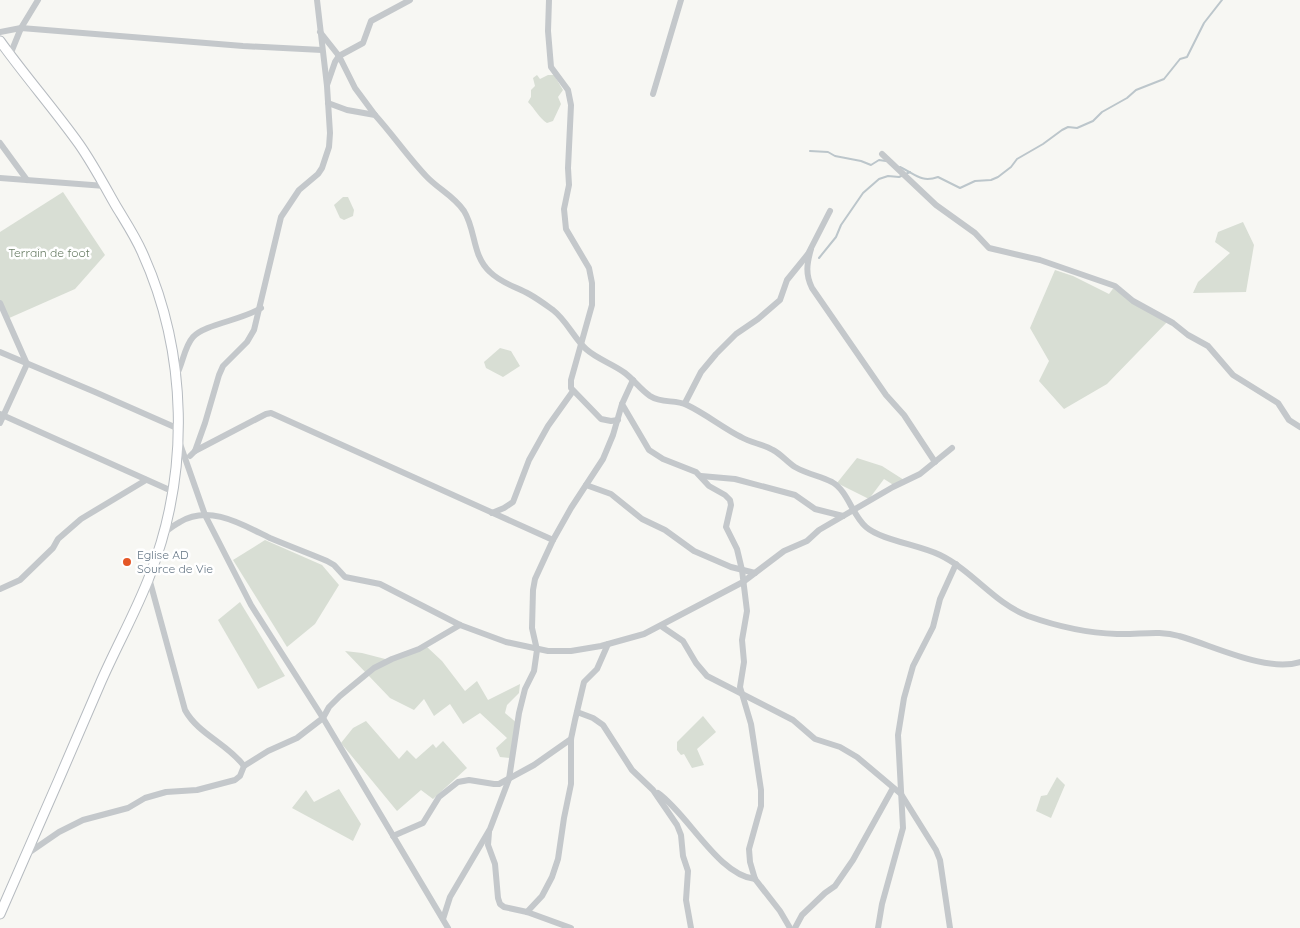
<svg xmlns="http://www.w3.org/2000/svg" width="1300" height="928" font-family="Quicksand,sans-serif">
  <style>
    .green { fill: #d8ded4 }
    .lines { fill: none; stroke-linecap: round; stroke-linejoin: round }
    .stream { stroke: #bcc6cb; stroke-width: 2 }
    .secondary-casing { stroke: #b6bbc0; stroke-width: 11 }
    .minor { stroke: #c4c8cb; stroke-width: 6 }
    .secondary { stroke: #fff; stroke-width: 9 }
    .poi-dot { fill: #e45726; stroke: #fff; stroke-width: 2 }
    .labels { text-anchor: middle; stroke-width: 5; stroke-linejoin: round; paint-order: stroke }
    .park-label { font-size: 12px; fill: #687c64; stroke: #fff }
    .poi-label { font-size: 12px; fill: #657685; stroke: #fff; text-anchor: start }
  </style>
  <rect width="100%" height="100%" fill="#f7f7f3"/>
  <!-- green -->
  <g class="green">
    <path d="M 537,75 L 540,79 L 548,75 L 554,75 L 563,90 L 558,97 L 561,104 L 553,121 L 547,123 C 539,118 535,109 528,102 L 531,97 L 531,90 L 535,86 L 533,78 Z"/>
    <path d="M 63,192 L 105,255 L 75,289 L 7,319 L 0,303 L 0,232 Z"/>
    <path d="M 343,197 L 348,197 L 354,210 L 353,216 L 344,220 L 340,218 L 334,205 Z"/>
    <path d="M 1243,222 L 1254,245 L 1246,292 L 1193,293 L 1198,282 L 1230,253 L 1215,242 L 1218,232 Z"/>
    <path d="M 1055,270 L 1073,276 L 1109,294 L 1115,286 L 1168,321 L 1107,384 L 1064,409 L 1039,381 L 1049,361 L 1030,328 Z"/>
    <path d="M 500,348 L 511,351 L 520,366 L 503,377 L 486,368 L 484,362 Z"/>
    <path d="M 857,458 L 882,466 L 904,480 L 895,486 L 884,479 L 869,499 L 837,483 Z"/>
    <path d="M 265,540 L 322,565 L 339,585 L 315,624 L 287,647 L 233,560 Z"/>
    <path d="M 240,602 L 285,676 L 258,689 L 218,620 Z"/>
    <path d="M 427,647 L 442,661 L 465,691 L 477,681 L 488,700 L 520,684 L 519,693 L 507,705 L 505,713 L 518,724 L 511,758 L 500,757 L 496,748 L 507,738 L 480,713 L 463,724 L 450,704 L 434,716 L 424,699 L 414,710 L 390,698 L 345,651 L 362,653 L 389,660 Z"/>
    <path d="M 703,716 L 716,732 L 697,749 L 704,765 L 692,768 L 684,754 L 681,755 L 677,750 L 677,742 Z"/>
    <path d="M 366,721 L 399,759 L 407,750 L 416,759 L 433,744 L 436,748 L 443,741 L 467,768 L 433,799 L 421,790 L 397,811 L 341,743 L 353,728 Z"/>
    <path d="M 1057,777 L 1065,785 L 1051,818 L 1036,811 L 1041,796 L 1047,795 Z"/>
    <path d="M 339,789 L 361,824 L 353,841 L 292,808 L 306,790 L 314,802 Z"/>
  </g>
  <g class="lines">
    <!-- stream -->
    <g class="stream">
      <path d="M 810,151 L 828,152 L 835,156 L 861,161 L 871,165 L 879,160 L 886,161"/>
      <path d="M 900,167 C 915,174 921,183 938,177 L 960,188 L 975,181 L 991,180 L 998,177 L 1011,167 L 1017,159 L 1043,144 L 1062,130 L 1068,127 L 1077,128 L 1093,121 L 1102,112 L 1127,98 L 1136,90 L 1164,79 L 1180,59 L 1187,57 L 1204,23 L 1222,0"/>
      <path d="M 819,258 L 836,237 L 841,225 L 863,193 L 879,179 L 888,176 L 899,177 L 910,172"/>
    </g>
    <defs>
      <path id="secondary" d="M 0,41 C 25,76 54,109 79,144 C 93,164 104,185 116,206 C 125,221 135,236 142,252 C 188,353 190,472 150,575 C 136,612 116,647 100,684 C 67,761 34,837 0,914"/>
    </defs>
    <!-- secondary casing -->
    <use href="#secondary" class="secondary-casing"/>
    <!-- minor -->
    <g class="minor">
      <path d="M 549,0 L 548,31 L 551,67 L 568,90 L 571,105 L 568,168 L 569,185 L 564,209 L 566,229 L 589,268 L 592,283 L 592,305 L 571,380 L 571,388 L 601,419 L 611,421 L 618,420"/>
      <path d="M 0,32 L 21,28 L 243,46 L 322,50"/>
      <path d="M 320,32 L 339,56 L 355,88 L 375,115"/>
      <path d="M 10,55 L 21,28 L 38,0"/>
      <path d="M 327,85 L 335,62 L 339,56 L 363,43 L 371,21 L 410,0"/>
      <path d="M 653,94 L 681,0"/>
      <path d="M 328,103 L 347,110 L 375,115 C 393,135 408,157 426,176 C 438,189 454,196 464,211 C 476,230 472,256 490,272 C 501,283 516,287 529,294 C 538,299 546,305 553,310 C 567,321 573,337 586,349 C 597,359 613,364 625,373 C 634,380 640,389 650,396 C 662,404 675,399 687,405 C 706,414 723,428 741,437 C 751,443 763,444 773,450 C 781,454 787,462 795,467 C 807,474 820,476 832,482 C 848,491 852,515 866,527 C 881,540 919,545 940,555 C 973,571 994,603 1028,616 C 1056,626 1087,633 1117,634 C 1138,635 1159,630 1179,636 C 1212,645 1267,673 1300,662"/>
      <path d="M 0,143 L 27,180"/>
      <path d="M 882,154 L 936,205 L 975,233 L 989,248 L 1040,260 L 1115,286 L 1133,301 L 1173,323 L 1188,335 L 1208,346 L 1233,375 L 1278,403 L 1289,420 L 1300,427"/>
      <path d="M 0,178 L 105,186"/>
      <path d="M 811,249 C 807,263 805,274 812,288 L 886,395 L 904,415 L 935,462"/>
      <path d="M 0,303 L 27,364 L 0,423"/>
      <path d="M 0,352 L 95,392 L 179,429"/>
      <path d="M 176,376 C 183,364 184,347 193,337 C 205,324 243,320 261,308"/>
      <path d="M 633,380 L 622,404 L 649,450 L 663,459 L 696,472 L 709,486 L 725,495 L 730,500 L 731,505 L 726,527 L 737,549 L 742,570 L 747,611 L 742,640 L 744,662 L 740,687 L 751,724 L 761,790 L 761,806 L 749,849 L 750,862 L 755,879 L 780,911 L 790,928"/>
      <path d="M 685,403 L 701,372 L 716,354 L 736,334 L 758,319 L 780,300 L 787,280 L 808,254 L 830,211"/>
      <path d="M 0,414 L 174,492"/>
      <path d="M 179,441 L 205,515 L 251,605 L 323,718 L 448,928"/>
      <path d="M 195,451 L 266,414 L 271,413 L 553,540 L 535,579 L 533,590 L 532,628 L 537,650 L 534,671 L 525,689 L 519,713 L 509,779 L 490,829 L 450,897 L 443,919"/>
      <path d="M 190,456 L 195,451 L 205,423 L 219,375 L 223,366 L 247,342 L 254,330 L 281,217 L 299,190 L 318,174 L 322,168 L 329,147 L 330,133 L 327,86 L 317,0"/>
      <path d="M 701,476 L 735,479 L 795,495 L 815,509 L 843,516"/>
      <path d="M 586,485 L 611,494 L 642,519 L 665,530 L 694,551 L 731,567 L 755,573"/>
      <path d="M 492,513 L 504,508 L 513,502 L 529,460 L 548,426 L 573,391"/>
      <path d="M 164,533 C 169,529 174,525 180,522 C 210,504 243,525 270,538 C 289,546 308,553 327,561 L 334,565 L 345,577 L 380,584 L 460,625 L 506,642 L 548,651 L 571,651 L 601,646 L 644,634 L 743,582 L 784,551 L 807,541 L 819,530 L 893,487 L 920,474 L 952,448"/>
      <path d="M 553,540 L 571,508 L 603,459 L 613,435 L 622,404"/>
      <path d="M 149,578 L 185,710 C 198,734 228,744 244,766"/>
      <path d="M 0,589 L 20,580 L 53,548 L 58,539 L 81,519 L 146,480"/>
      <path d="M 661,626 L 683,641 L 696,663 L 707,676 L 793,720 L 815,739 L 840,747 L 857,757 L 901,794 L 936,850 L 940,860 L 950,928"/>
      <path d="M 577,712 L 593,718 L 603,725 L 632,770 L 653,790 L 677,825 L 681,835 L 683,856 L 688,871 L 686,900 L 691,928"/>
      <path d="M 658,793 C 688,814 718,875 755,879"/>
      <path d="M 489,832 L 488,845 L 495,864 L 498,898 L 500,904 L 504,907 L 527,912 L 571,928"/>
      <path d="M 393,836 L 423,823 L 439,797 L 458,782 L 469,780 L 494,784 L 499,784 L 534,765 L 571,739"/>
      <path d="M 27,854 L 59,832 L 83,820 L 128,808 L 145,798 L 166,792 L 197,790 L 235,780 L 240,776 L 244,766 L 268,751 L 297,738 L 323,718 L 329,707 L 340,696 L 374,668 L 392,659 L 419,649 L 460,625"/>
      <path d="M 527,912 L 542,896 L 552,877 L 558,859 L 564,818 L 571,784 L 571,739 L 575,720 L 584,682 L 597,669 L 608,644"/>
      <path d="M 795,928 L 802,915 L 825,893 L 835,886 L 853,860 L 893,788"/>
      <path d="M 878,928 L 882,904 L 903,828 L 898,735 L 904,698 L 913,666 L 933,627 L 940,599 L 956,564"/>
    </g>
    <!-- secondary -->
    <use href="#secondary" class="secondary"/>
  </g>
  <!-- markers -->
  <circle class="poi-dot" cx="127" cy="562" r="5"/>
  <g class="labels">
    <!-- park labels -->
    <g class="park-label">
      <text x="49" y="257">Terrain de foot</text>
    </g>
    <!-- poi labels -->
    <g class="poi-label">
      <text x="137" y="559">Eglise AD<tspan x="137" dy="14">Source de Vie</tspan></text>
    </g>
  </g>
</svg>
